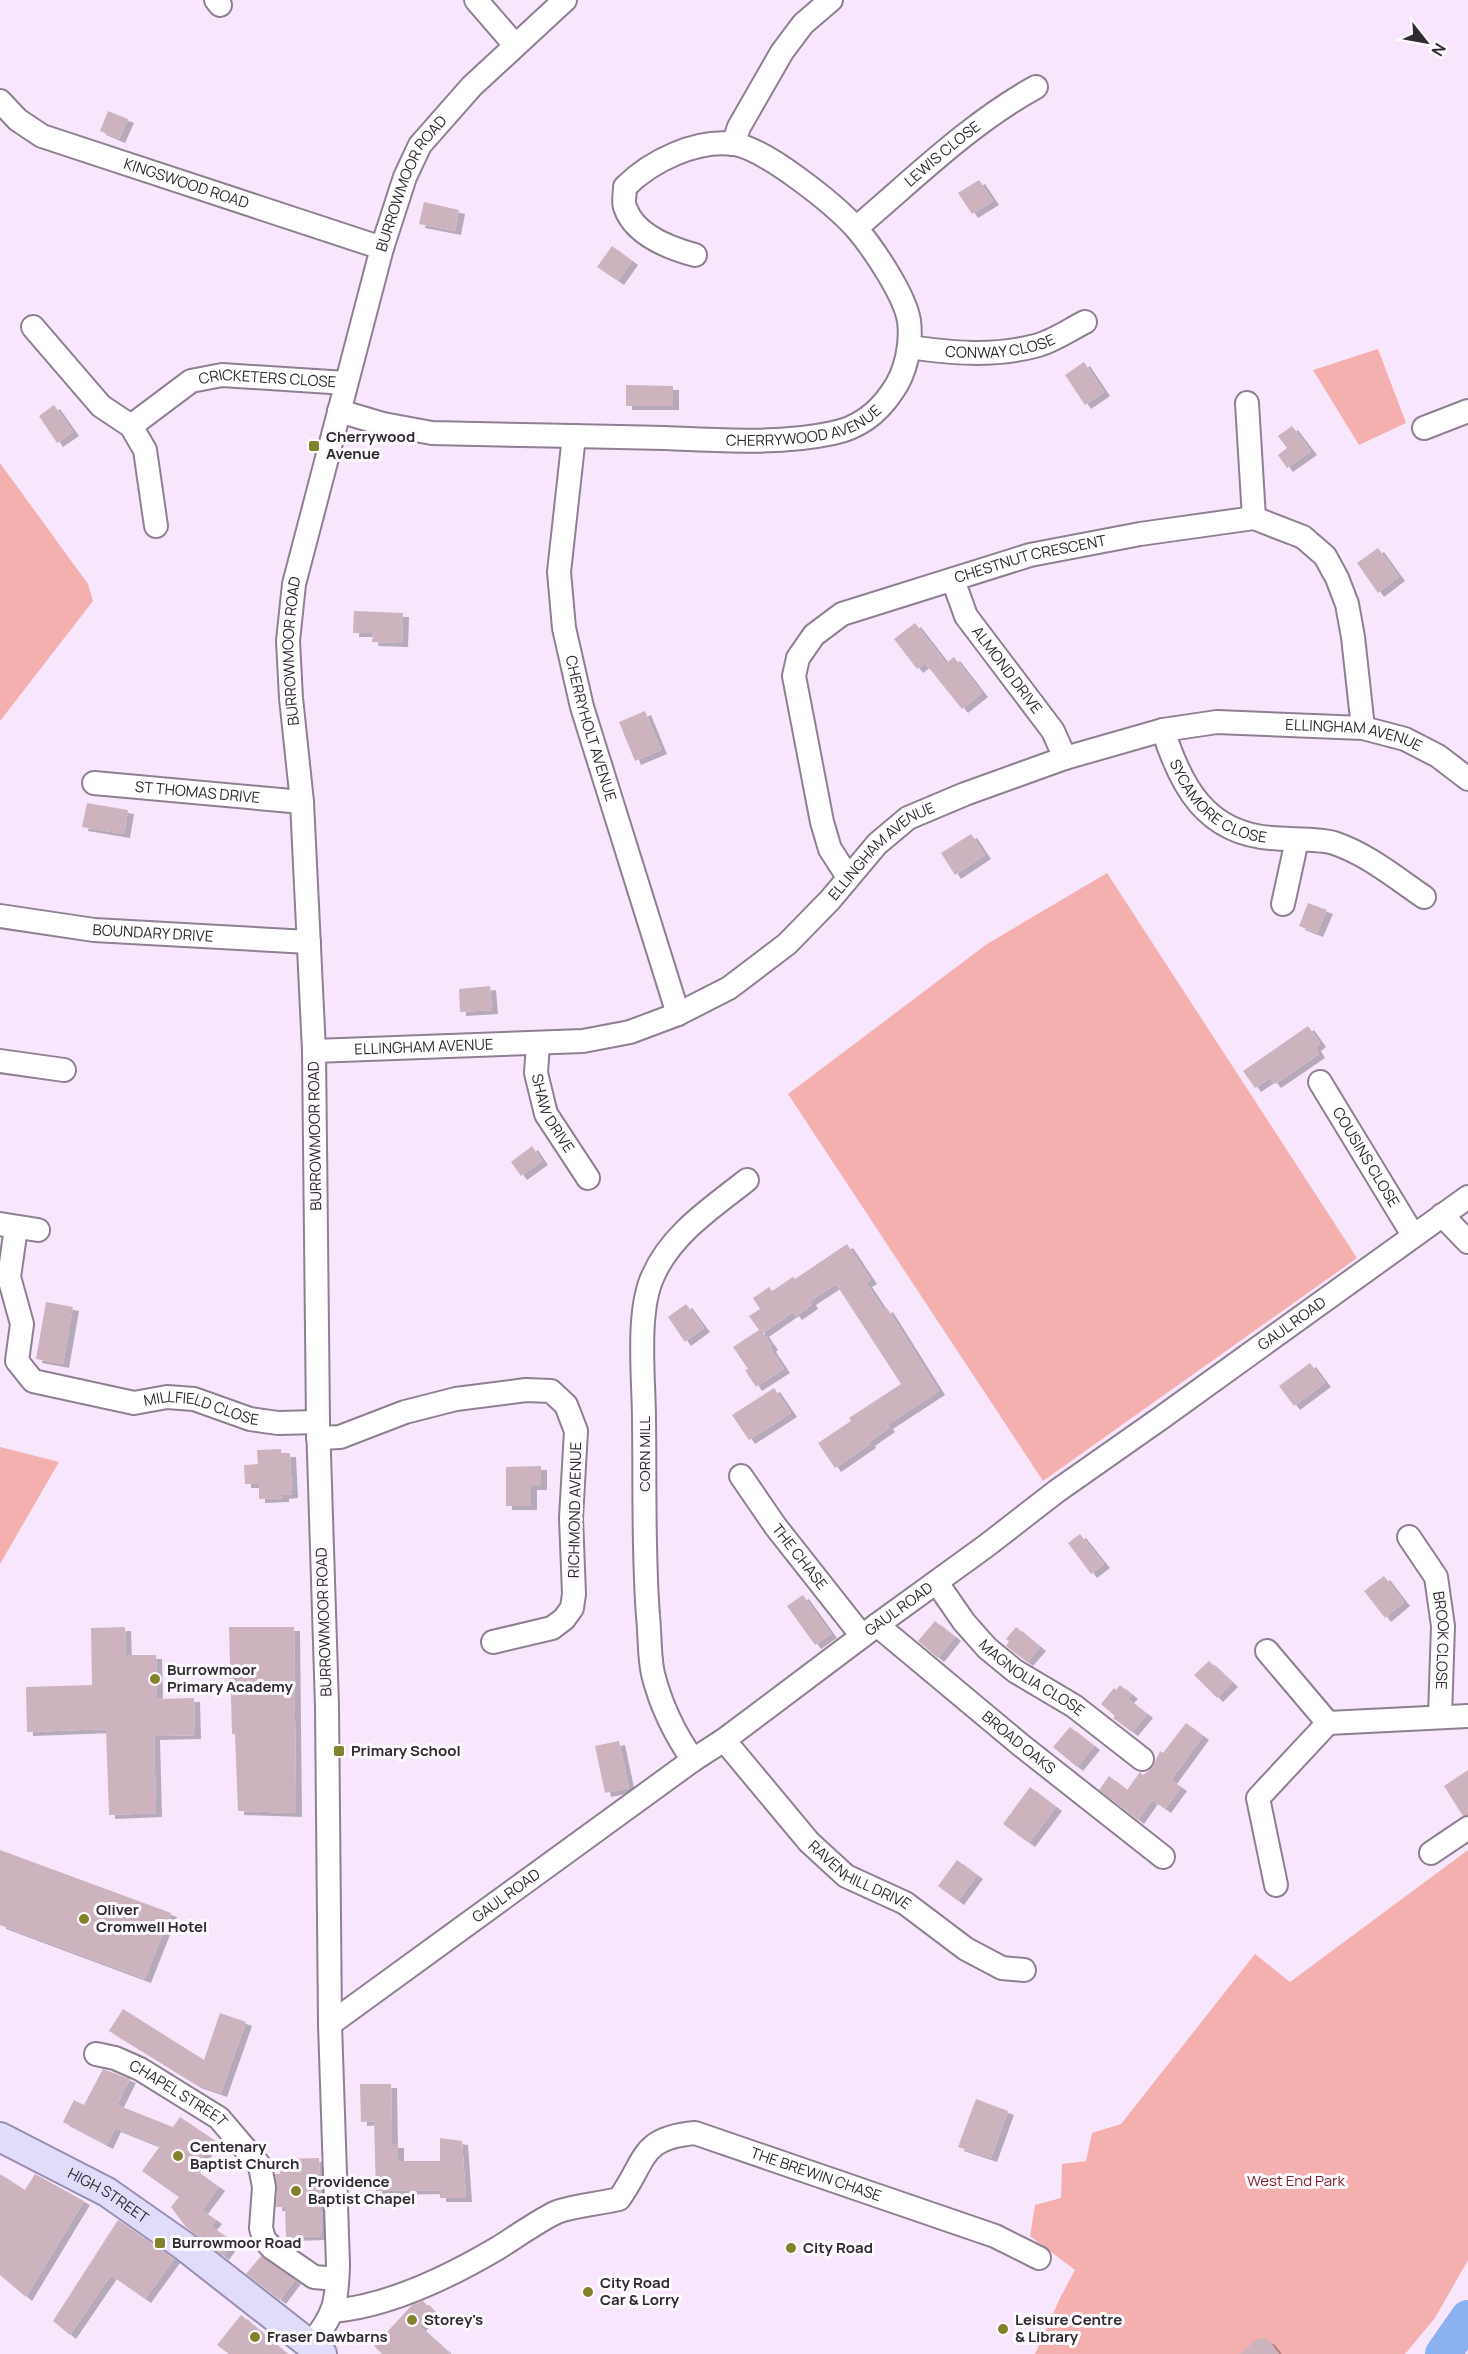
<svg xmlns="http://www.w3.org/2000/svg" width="1468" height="2354" font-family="Manrope,sans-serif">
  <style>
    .green { fill: #f3b0af }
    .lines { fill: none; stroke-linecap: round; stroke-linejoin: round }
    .river { stroke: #8cb1f0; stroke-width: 36 }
    .building { fill: #ccb3be; filter: url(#shadow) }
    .minor-casing { stroke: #8f7f92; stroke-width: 26 }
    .major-casing { stroke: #958eb1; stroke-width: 32 }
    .minor { stroke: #fff; stroke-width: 22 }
    .major { stroke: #e0dcfa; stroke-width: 28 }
    .poi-dot { fill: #82822c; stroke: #fdfafe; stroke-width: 2 }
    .labels { text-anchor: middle; stroke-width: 6; stroke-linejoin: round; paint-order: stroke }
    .street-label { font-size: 15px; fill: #2f2930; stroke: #fdfafe }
    .poi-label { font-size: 15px; font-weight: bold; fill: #2f2930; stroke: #fdfafe; text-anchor: start }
    .park-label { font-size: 15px; fill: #7f1f29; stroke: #fdfafe }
  </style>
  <defs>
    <filter id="shadow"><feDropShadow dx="6" dy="4" stdDeviation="0" flood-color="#0004"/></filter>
  </defs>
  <rect width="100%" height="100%" fill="#f8e7fc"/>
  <!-- green -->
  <g class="green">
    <path d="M 1378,349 L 1406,423 L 1359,445 L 1313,370 Z"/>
    <path d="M 0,463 L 88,584 L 93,601 L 0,721 Z"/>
    <path d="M 1107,873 L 1357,1258 L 1043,1481 L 788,1094 L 987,944 Z"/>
    <path d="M 0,1447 L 59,1462 L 0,1564 Z"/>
    <path d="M 1468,1850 L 1468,2260 L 1435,2318 L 1405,2354 L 1035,2354 L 1060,2298 L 1075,2270 L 1030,2236 L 1035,2205 L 1061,2198 L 1062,2164 L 1086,2161 L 1092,2133 L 1121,2124 L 1255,1954 L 1290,1982 Z"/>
  </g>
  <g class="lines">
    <!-- river -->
    <path class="river" d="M 1443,2354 L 1468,2318"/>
  </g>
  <!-- building -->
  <g class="building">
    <path d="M 108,111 L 128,119 L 119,139 L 100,131 Z"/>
    <path d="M 979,180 L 993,201 L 972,214 L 958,193 Z"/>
    <path d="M 424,202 L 459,210 L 455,231 L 419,224 Z"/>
    <path d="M 612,246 L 632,261 L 618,281 L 597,267 Z"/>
    <path d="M 1084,362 L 1104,392 L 1085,405 L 1065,375 Z"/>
    <path d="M 626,385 L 673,386 L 673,406 L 626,406 Z"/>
    <path d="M 54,405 L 73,432 L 57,443 L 39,416 Z"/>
    <path d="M 1292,426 L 1311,451 L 1287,468 L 1278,455 L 1287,448 L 1278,436 Z"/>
    <path d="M 1378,548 L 1399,577 L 1378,593 L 1357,563 Z"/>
    <path d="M 354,611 L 403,613 L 402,643 L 372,642 L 373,633 L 353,633 Z"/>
    <path d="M 915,623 L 946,663 L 954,657 L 982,693 L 962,709 L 925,663 L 917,669 L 894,639 Z"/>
    <path d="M 645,711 L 661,750 L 635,761 L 619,722 Z"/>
    <path d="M 87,803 L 128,810 L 124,834 L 82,827 Z"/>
    <path d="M 971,834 L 985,855 L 955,875 L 941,853 Z"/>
    <path d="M 1308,903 L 1327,910 L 1317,933 L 1299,926 Z"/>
    <path d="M 490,986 L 492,1010 L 460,1012 L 459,989 Z"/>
    <path d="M 1308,1026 L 1320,1043 L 1315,1047 L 1319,1054 L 1275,1084 L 1270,1078 L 1255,1088 L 1243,1071 Z"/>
    <path d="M 532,1146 L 542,1161 L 521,1176 L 511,1162 Z"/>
    <path d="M 847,1244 L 871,1280 L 866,1283 L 884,1310 L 887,1308 L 939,1391 L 887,1425 L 889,1428 L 869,1442 L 870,1444 L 835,1468 L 818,1443 L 851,1421 L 849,1418 L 901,1384 L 836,1284 L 810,1301 L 812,1305 L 796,1316 L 793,1312 L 763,1333 L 772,1346 L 770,1348 L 784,1369 L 756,1387 L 745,1370 L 748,1369 L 733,1347 L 759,1330 L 749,1316 L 760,1309 L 753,1298 L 769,1287 L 772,1291 L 793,1277 L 795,1279 Z"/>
    <path d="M 46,1302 L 73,1307 L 63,1364 L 36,1359 Z"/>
    <path d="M 686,1304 L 704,1328 L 685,1342 L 668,1317 Z"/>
    <path d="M 1310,1363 L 1325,1383 L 1294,1406 L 1279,1386 Z"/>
    <path d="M 774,1388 L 791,1413 L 749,1440 L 732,1415 Z"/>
    <path d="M 281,1449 L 281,1453 L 290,1453 L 292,1494 L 283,1495 L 283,1498 L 259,1499 L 259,1484 L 245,1484 L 244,1465 L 258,1464 L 257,1450 Z"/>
    <path d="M 541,1466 L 541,1486 L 531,1486 L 531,1506 L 506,1506 L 506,1467 Z"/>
    <path d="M 1080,1534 L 1104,1564 L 1091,1574 L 1068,1543 Z"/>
    <path d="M 1384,1576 L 1404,1602 L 1385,1618 L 1364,1591 Z"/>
    <path d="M 803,1595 L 831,1634 L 815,1645 L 787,1606 Z"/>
    <path d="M 935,1621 L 955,1637 L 938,1658 L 918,1641 Z"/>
    <path d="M 125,1627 L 126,1655 L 156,1655 L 157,1699 L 194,1698 L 195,1735 L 154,1736 L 156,1813 L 109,1815 L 106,1729 L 27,1732 L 26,1687 L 92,1685 L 91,1628 Z"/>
    <path d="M 229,1627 L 294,1627 L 296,1813 L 238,1811 L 235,1734 L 232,1734 Z"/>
    <path d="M 1016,1627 L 1040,1647 L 1027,1662 L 1006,1646 L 1009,1641 L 1006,1639 Z"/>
    <path d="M 1209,1661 L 1232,1683 L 1217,1698 L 1194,1675 Z"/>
    <path d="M 1120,1685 L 1132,1695 L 1128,1699 L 1147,1714 L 1132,1732 L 1113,1718 L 1115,1716 L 1101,1704 L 1114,1688 L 1116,1690 Z"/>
    <path d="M 1186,1723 L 1203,1736 L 1171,1780 L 1181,1787 L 1165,1809 L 1152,1800 L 1138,1820 L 1099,1790 L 1109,1776 L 1127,1790 L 1140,1772 L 1143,1775 L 1152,1768 L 1160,1751 L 1163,1753 Z"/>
    <path d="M 1070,1727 L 1094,1746 L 1077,1767 L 1053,1747 Z"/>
    <path d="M 619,1741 L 629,1788 L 605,1793 L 595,1746 Z"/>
    <path d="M 1468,1770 L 1468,1815 L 1463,1816 L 1444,1786 Z"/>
    <path d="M 1030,1787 L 1056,1807 L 1029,1843 L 1003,1824 Z"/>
    <path d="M 0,1850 L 171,1913 L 145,1979 L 0,1925 Z"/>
    <path d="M 957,1860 L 977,1875 L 958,1901 L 938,1886 Z"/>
    <path d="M 123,2009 L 204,2060 L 220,2013 L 246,2022 L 221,2093 L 195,2084 L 109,2031 Z"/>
    <path d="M 103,2069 L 130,2079 L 117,2105 L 173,2127 L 180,2117 L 214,2140 L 194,2169 L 219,2187 L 202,2210 L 216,2220 L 211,2226 L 233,2242 L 223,2256 L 186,2227 L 171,2207 L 179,2197 L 142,2171 L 160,2146 L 115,2128 L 107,2145 L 63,2122 L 74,2100 L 84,2105 Z"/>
    <path d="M 360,2084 L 391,2084 L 392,2144 L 398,2144 L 398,2161 L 440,2161 L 440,2138 L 462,2141 L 466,2198 L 440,2198 L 440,2190 L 376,2191 L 374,2121 L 361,2122 Z"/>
    <path d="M 976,2099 L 1008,2111 L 991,2158 L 958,2147 Z"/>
    <path d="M 319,2158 L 322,2236 L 286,2237 L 285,2207 L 276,2207 L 277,2188 L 275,2174 L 280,2174 L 280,2159 Z"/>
    <path d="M 0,2174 L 25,2190 L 35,2174 L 84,2201 L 26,2297 L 0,2275 Z"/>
    <path d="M 118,2220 L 174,2259 L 145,2299 L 111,2275 L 70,2335 L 53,2321 Z"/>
    <path d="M 261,2256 L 295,2280 L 280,2300 L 246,2274 Z"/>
    <path d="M 423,2301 L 434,2312 L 420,2327 L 450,2354 L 382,2354 L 374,2346 L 412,2305 Z"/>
    <path d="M 241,2315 L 287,2354 L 229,2354 L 217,2345 Z"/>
    <path d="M 1262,2338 L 1269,2341 L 1279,2354 L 1240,2354 L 1256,2340 Z"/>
  </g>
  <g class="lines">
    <defs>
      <g id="minor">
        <path d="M 216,0 L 220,5"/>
        <path d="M 476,0 L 515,45"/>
        <path id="s1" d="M 0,101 L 18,120 L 42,136 L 382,248"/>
        <path d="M 733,144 L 739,127 L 782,52 L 803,24 L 831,0"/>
        <path id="s2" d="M 856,228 C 914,179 969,124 1036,87"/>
        <path d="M 33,327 L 101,406 L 131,426 L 145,450 L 156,526"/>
        <path id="s3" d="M 909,347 C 951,353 992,357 1035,346 C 1052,342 1069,330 1085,322"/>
        <path d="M 1247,403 L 1254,518"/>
        <path id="s4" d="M 339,411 L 383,424 L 432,433 C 510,435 587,436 665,438 C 720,440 778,445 833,433 C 858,428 878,413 892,392 C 906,373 912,344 909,321 C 905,295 873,248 856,228 C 834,204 766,149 734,144 C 696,139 651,161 625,187 C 625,193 623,202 625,207 C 634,235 669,248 695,255"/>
        <path id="s5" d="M 131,426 L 191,381 L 222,375 L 346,383"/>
        <path d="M 1424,428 L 1468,411"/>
        <path id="s6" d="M 574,436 L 559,572 L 564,628 L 582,707 L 678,1014"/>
        <path id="s7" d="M 953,580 L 966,616 L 1053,731 L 1065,758"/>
        <path id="s8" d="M 1163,730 C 1181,787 1206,833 1271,838 C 1288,840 1320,838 1334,843 C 1367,854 1396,878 1424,897"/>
        <path id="s9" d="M 94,783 L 302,802"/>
        <path id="s10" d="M 848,877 L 830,849 L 822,822 L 794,676 L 798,658 L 814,635 L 842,614 L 1030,555 L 1140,534 L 1254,518 L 1303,537 L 1325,556 L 1337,578 L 1347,604 L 1353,637 L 1363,728"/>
        <path d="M 1283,904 L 1297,840"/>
        <path id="s11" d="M 0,916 L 94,930 L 309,942"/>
        <path id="s12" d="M 538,1043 L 536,1073 L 546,1114 L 588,1178"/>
        <path id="s13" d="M 314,1051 L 583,1041 L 630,1032 L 678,1014 L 729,988 L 787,944 L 830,900 L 877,844 L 908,818 L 965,794 L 1065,758 L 1163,730 L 1217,722 L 1363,728 L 1405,739 L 1438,756 L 1468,779"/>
        <path d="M 0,1061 L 64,1070"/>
        <path id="s14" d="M 1320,1082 L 1413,1235"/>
        <path d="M 1442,1215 L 1468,1242"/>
        <path d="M 0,1224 L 38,1230"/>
        <path id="s15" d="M 16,1228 L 9,1277 L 22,1324 L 17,1361 L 33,1381 L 134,1403 L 167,1397 L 194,1399 L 250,1419 L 278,1423 L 318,1422"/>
        <path d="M 318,1438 L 340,1437 L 405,1412 L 456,1399 L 526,1390 L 551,1391 L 566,1405 L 576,1431 L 571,1518 L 574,1594 L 572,1608 L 564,1619 L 552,1628 L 493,1642"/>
        <path id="s16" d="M 741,1476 L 776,1527 L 862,1636"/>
        <path id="s17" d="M 1409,1537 L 1436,1577 L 1443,1626 L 1440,1716"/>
        <path id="s18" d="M 937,1583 L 964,1622 L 987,1648 L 1015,1671 L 1074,1706 L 1142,1759"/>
        <path id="s19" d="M 877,1625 L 1022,1746 L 1163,1857"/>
        <path d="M 1267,1651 L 1328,1723"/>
        <path d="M 1328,1723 L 1468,1716"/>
        <path id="s20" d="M 724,1740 L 809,1842 L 846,1876 L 905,1903 L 966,1949 L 1002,1968 L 1024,1970"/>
        <path d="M 693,1760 C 674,1733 661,1706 653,1674 C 649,1656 650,1635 648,1616 C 643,1551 645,1485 644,1420 C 644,1380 636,1312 653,1276 C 671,1234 713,1207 747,1180"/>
        <path d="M 1431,1853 L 1468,1828"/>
        <path d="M 1276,1885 L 1258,1798 L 1328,1723"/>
        <path id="s21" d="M 330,2024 L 693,1760 L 724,1740 L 877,1625 L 986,1546 L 1057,1491 L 1161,1418 L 1468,1197"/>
        <path id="s22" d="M 96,2054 L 115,2058 L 140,2069 L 219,2118 L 260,2166 L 264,2187 L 261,2228 L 264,2239 L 272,2248 L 314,2277 L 337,2279"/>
        <path id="s23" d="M 333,2311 C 389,2306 449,2277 498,2248 C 514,2238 541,2219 557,2212 C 576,2205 599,2204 619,2199 C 647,2160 639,2138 695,2133 L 995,2236 L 1039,2258"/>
        <path id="s24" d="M 311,2344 C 335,2314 337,2302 338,2265 L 330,2024 L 327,1706 L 318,1422 L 314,1051 L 302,802 L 291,698 L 288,641 L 294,584 L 382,248 L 405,177 L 420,145 L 472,86 L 565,0"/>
      </g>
      <g id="major">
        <path id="s25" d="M 0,2137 L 107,2192 L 184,2246 L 322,2354"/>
      </g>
    </defs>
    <!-- minor casing -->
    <use href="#minor" class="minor-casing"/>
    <!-- major casing -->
    <use href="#major" class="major-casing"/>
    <!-- minor -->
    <use href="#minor" class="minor"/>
    <!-- major -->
    <use href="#major" class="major"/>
  </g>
  <!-- markers -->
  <g class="poi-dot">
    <rect x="308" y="440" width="12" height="12" rx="3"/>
    <circle cx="155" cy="1679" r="6"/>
    <rect x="333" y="1745" width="12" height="12" rx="3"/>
    <circle cx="84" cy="1919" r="6"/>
    <circle cx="178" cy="2156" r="6"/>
    <circle cx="296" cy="2191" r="6"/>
    <rect x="154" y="2237" width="12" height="12" rx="3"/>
    <circle cx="791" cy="2248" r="6"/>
    <circle cx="588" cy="2292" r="6"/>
    <circle cx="412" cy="2320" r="6"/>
    <circle cx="1003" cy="2329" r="6"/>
    <circle cx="255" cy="2337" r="6"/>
  </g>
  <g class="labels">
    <!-- street labels -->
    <g class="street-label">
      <text dy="5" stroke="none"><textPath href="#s2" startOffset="114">LEWIS CLOSE</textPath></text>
      <text dy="5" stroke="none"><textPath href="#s1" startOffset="207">KINGSWOOD ROAD</textPath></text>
      <text dy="5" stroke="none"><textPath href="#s24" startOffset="2187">BURROWMOOR ROAD</textPath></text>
      <text dy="5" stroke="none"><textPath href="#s3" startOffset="92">CONWAY CLOSE</textPath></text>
      <text dy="5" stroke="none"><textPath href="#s5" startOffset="152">CRICKETERS CLOSE</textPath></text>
      <text dy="5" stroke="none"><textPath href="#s4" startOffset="470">CHERRYWOOD AVENUE</textPath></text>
      <text dy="5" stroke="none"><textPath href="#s10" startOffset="488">CHESTNUT CRESCENT</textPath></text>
      <text dy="5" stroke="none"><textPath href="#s24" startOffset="1701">BURROWMOOR ROAD</textPath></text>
      <text dy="5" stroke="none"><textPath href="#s7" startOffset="106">ALMOND DRIVE</textPath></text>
      <text dy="5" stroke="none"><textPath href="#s6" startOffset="297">CHERRYHOLT AVENUE</textPath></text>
      <text dy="5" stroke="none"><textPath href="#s13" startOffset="1136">ELLINGHAM AVENUE</textPath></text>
      <text dy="5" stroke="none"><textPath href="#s9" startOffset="104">ST THOMAS DRIVE</textPath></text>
      <text dy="5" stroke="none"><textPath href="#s8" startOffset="96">SYCAMORE CLOSE</textPath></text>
      <text dy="5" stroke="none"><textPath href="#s13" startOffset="632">ELLINGHAM AVENUE</textPath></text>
      <text dy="5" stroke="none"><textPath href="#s11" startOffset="154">BOUNDARY DRIVE</textPath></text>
      <text dy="5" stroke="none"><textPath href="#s13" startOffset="110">ELLINGHAM AVENUE</textPath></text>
      <text dy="5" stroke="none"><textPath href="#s12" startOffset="74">SHAW DRIVE</textPath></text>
      <text transform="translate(315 1136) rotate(-91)" y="5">BURROWMOOR ROAD</text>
      <text dy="5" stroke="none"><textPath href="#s14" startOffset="88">COUSINS CLOSE</textPath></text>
      <text dy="5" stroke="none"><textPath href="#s21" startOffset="1190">GAUL ROAD</textPath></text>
      <text dy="5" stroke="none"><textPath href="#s15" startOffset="334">MILLFIELD CLOSE</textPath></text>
      <text transform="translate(645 1454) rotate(-90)" y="5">CORN MILL</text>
      <text transform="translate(575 1510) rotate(-89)" y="5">RICHMOND AVENUE</text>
      <text dy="5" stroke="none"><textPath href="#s16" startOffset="100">THE CHASE</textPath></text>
      <text dy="5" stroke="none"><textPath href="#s21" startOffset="704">GAUL ROAD</textPath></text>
      <text transform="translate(324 1622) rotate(-92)" y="5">BURROWMOOR ROAD</text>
      <text dy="5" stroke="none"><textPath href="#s17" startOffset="112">BROOK CLOSE</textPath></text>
      <text dy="5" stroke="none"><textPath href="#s18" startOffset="136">MAGNOLIA CLOSE</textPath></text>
      <text dy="5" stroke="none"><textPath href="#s19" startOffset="184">BROAD OAKS</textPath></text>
      <text dy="5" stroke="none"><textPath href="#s20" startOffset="194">RAVENHILL DRIVE</textPath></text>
      <text dy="5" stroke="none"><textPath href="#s21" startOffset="218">GAUL ROAD</textPath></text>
      <text dy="5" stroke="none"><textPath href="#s22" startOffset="92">CHAPEL STREET</textPath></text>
      <text dy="5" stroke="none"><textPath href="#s23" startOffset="546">THE BREWIN CHASE</textPath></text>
      <text dy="5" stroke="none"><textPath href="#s25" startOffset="123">HIGH STREET</textPath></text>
    </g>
    <!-- poi labels -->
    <g class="poi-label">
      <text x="326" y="442">Cherrywood<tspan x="326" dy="17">Avenue</tspan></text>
      <text x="167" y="1675">Burrowmoor<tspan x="167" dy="17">Primary Academy</tspan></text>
      <text x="351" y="1756">Primary School</text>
      <text x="96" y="1915">Oliver<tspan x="96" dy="17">Cromwell Hotel</tspan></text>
      <text x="190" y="2152">Centenary<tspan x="190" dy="17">Baptist Church</tspan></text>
      <text x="308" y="2187">Providence<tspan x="308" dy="17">Baptist Chapel</tspan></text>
      <text x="172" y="2248">Burrowmoor Road</text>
      <text x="803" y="2253">City Road</text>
      <text x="600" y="2288">City Road<tspan x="600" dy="17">Car &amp; Lorry</tspan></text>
      <text x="424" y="2325">Storey's</text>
      <text x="1015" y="2325">Leisure Centre<tspan x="1015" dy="17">&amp; Library</tspan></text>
      <text x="267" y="2342">Fraser Dawbarns</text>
    </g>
    <!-- park labels -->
    <g class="park-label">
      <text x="1296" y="2186">West End Park</text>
    </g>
  </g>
  <!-- north arrow -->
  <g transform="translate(1426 42) rotate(121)" stroke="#fdfafe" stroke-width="4.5" paint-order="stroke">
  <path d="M0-4.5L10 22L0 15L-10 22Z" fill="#2f2930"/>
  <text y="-9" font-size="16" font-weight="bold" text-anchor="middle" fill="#2f2930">N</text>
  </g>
</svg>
